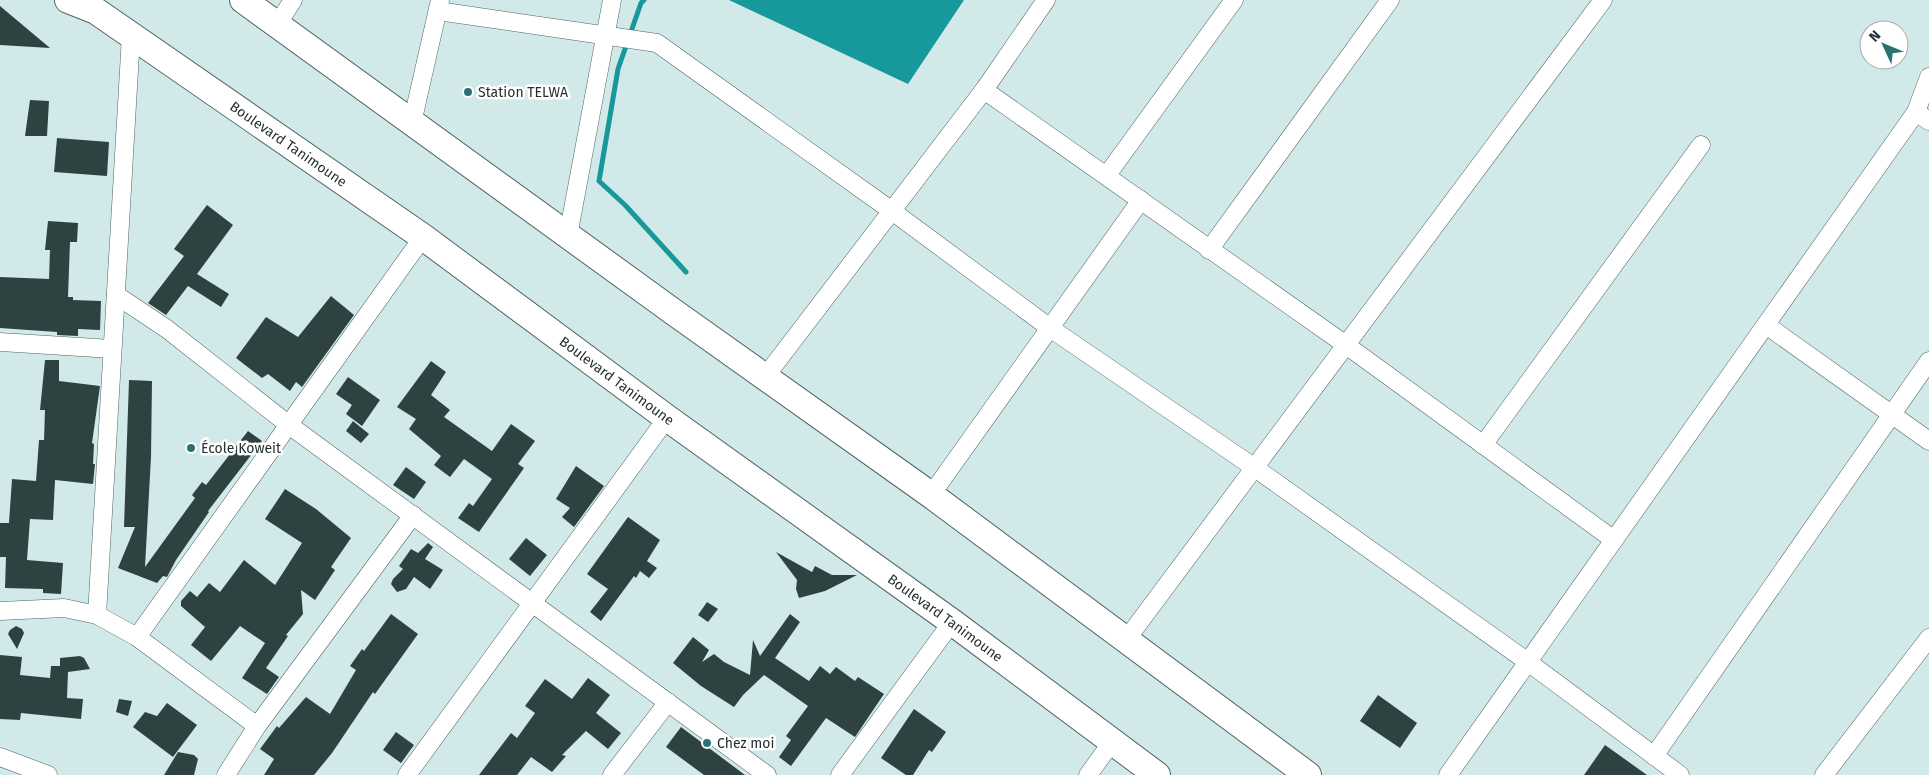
<svg xmlns="http://www.w3.org/2000/svg" width="1929" height="775" font-family="'Fira Sans',sans-serif">
  <style>
    .water { fill: #17999b }
    .lines { fill: none; stroke-linecap: round; stroke-linejoin: round }
    .stream { stroke: #17999b; stroke-width: 5 }
    .building { fill: #2f4242 }
    .minor-casing { stroke: #4f6464; stroke-width: 19 }
    .primary-casing { stroke: #4f6464; stroke-width: 28 }
    .minor { stroke: #fff; stroke-width: 18 }
    .primary { stroke: #fff; stroke-width: 26 }
    .poi-dot { fill: #287273; stroke: #fff; stroke-width: 2 }
    .labels { text-anchor: middle; stroke-width: 5; stroke-linejoin: round; paint-order: stroke }
    .poi-label { font-size: 14px; fill: #262f2f; stroke: #fff; text-anchor: start }
    .street-label { font-size: 14px; fill: #262f2f; stroke: #fff }
  </style>
  <rect width="100%" height="100%" fill="#d2e9e9"/>
  <!-- water -->
  <path class="water" d="M 729,0 L 964,0 L 908,84 Z"/>
  <g class="lines">
    <!-- stream -->
    <path class="stream" d="M 644,0 L 641,3 L 618,69 L 599,181 L 625,205 L 686,272"/>
  </g>
  <!-- building -->
  <g class="building">
    <path d="M 0,6 L 50,48 L 0,45 Z"/>
    <path d="M 30,100 L 49,101 L 47,136 L 25,136 Z"/>
    <path d="M 57,138 L 109,142 L 107,176 L 54,172 Z"/>
    <path d="M 207,205 L 233,225 L 197,274 L 229,294 L 221,307 L 188,286 L 166,315 L 148,303 L 184,256 L 174,249 Z"/>
    <path d="M 48,221 L 78,223 L 77,242 L 70,242 L 68,297 L 73,297 L 73,300 L 101,301 L 100,330 L 78,329 L 78,336 L 57,335 L 57,332 L 0,328 L 0,277 L 49,279 L 50,250 L 45,250 Z"/>
    <path d="M 331,296 L 354,315 L 302,387 L 296,382 L 290,391 L 268,374 L 262,378 L 236,358 L 266,317 L 298,337 Z"/>
    <path d="M 45,360 L 59,360 L 59,381 L 100,386 L 92,443 L 94,444 L 93,464 L 95,464 L 93,484 L 55,480 L 53,520 L 30,519 L 27,560 L 63,563 L 61,594 L 43,593 L 43,589 L 5,588 L 6,557 L 0,557 L 0,523 L 9,523 L 12,479 L 36,481 L 39,440 L 44,440 L 45,410 L 40,410 Z"/>
    <path d="M 431,361 L 446,372 L 431,395 L 450,410 L 444,417 L 492,451 L 511,424 L 535,441 L 518,464 L 524,468 L 479,532 L 458,518 L 469,503 L 473,506 L 492,479 L 464,459 L 450,477 L 434,465 L 441,456 L 409,429 L 416,419 L 397,407 Z"/>
    <path d="M 348,377 L 380,400 L 362,426 L 346,414 L 352,405 L 336,394 Z"/>
    <path d="M 129,380 L 152,381 L 151,457 L 145,567 L 195,498 L 192,495 L 202,482 L 206,485 L 248,431 L 262,441 L 208,511 L 209,512 L 176,560 L 167,577 L 163,576 L 157,583 L 118,568 L 135,527 L 124,527 Z"/>
    <path d="M 353,421 L 369,434 L 361,443 L 346,431 Z"/>
    <path d="M 576,466 L 604,486 L 574,527 L 562,517 L 570,508 L 556,499 Z"/>
    <path d="M 406,467 L 426,482 L 414,499 L 393,485 Z"/>
    <path d="M 285,489 L 316,509 L 351,538 L 331,567 L 335,570 L 315,600 L 301,590 L 303,614 L 286,635 L 288,636 L 266,668 L 279,677 L 267,694 L 242,678 L 265,643 L 240,626 L 211,661 L 191,645 L 205,627 L 181,606 L 181,601 L 190,591 L 197,597 L 209,583 L 220,592 L 244,560 L 275,585 L 302,543 L 265,519 Z"/>
    <path d="M 628,517 L 660,540 L 647,561 L 657,568 L 649,578 L 640,571 L 636,578 L 634,576 L 601,621 L 590,612 L 608,589 L 587,574 Z"/>
    <path d="M 526,538 L 547,555 L 530,576 L 509,559 Z"/>
    <path d="M 428,543 L 433,547 L 425,559 L 443,570 L 430,589 L 414,577 L 406,589 L 397,592 L 391,584 L 393,579 L 403,569 L 399,566 L 411,549 L 418,553 Z"/>
    <path d="M 776,552 L 812,572 L 815,566 L 832,575 L 857,575 L 825,591 L 799,598 L 796,589 L 797,580 Z"/>
    <path d="M 707,602 L 718,609 L 708,622 L 698,615 Z"/>
    <path d="M 391,614 L 418,634 L 375,694 L 373,692 L 332,753 L 314,775 L 264,775 L 274,759 L 260,749 L 277,726 L 279,728 L 306,697 L 330,714 L 356,670 L 350,666 L 362,649 L 364,651 Z"/>
    <path d="M 790,614 L 800,622 L 775,658 L 809,681 L 820,666 L 830,674 L 836,667 L 855,681 L 858,677 L 884,694 L 855,737 L 826,718 L 791,766 L 779,757 L 791,740 L 786,736 L 808,706 L 764,675 L 743,695 L 734,707 L 701,686 L 673,663 L 693,637 L 709,650 L 702,662 L 714,654 L 724,662 L 750,675 L 753,640 L 760,656 Z"/>
    <path d="M 16,626 L 22,629 L 24,633 L 17,649 L 8,634 L 10,630 Z"/>
    <path d="M 0,655 L 22,657 L 20,675 L 50,678 L 51,666 L 60,666 L 60,658 L 80,656 L 84,658 L 90,669 L 68,672 L 67,698 L 83,699 L 81,719 L 21,713 L 20,720 L 0,719 Z"/>
    <path d="M 588,678 L 610,695 L 596,713 L 621,733 L 608,749 L 586,731 L 562,755 L 566,756 L 552,772 L 531,757 L 517,775 L 479,775 L 511,733 L 517,738 L 535,713 L 525,706 L 545,679 L 572,699 Z"/>
    <path d="M 1378,695 L 1417,723 L 1400,748 L 1360,721 Z"/>
    <path d="M 119,699 L 132,701 L 128,716 L 116,712 Z"/>
    <path d="M 167,703 L 197,725 L 173,757 L 133,727 L 145,712 L 157,716 Z"/>
    <path d="M 914,709 L 946,732 L 932,752 L 929,750 L 913,775 L 906,775 L 881,758 Z"/>
    <path d="M 681,727 L 745,775 L 704,775 L 666,747 Z"/>
    <path d="M 396,732 L 414,745 L 401,763 L 383,750 Z"/>
    <path d="M 1605,745 L 1647,775 L 1584,775 Z"/>
    <path d="M 178,752 L 194,755 L 198,759 L 194,775 L 164,775 Z"/>
  </g>
  <g class="lines">
    <defs>
      <g id="minor">
        <path d="M 438,11 L 657,43 L 892,211 L 1050,328 L 1255,468 L 1528,662 L 1680,775"/>
        <path d="M 277,25 L 293,0"/>
        <path d="M 984,90 L 1346,345 L 1614,540"/>
        <path d="M 1916,112 L 1929,121"/>
        <path d="M 412,123 L 440,0"/>
        <path d="M 1107,175 L 1234,0"/>
        <path d="M 568,236 L 612,0"/>
        <path d="M 1209,250 L 1390,0"/>
        <path d="M 116,295 L 167,329 L 289,425 L 767,775"/>
        <path d="M 1766,325 L 1929,441"/>
        <path d="M 0,342 L 112,349"/>
        <path d="M 765,377 L 984,90 L 1046,0"/>
        <path d="M 1483,445 L 1701,145"/>
        <path d="M 931,495 L 1141,200"/>
        <path d="M 0,611 L 64,608 L 97,615 L 137,637 L 257,726"/>
        <path d="M 97,615 L 131,36"/>
        <path d="M 137,637 L 423,237"/>
        <path d="M 1126,640 L 1603,0"/>
        <path d="M 1654,756 L 1929,361"/>
        <path d="M 0,757 L 48,775"/>
        <path d="M 226,775 L 257,726 L 413,515"/>
        <path d="M 407,775 L 667,418"/>
        <path d="M 612,775 L 668,702"/>
        <path d="M 840,775 L 952,622"/>
        <path d="M 1088,775 L 1112,742"/>
        <path d="M 1448,775 L 1916,112 L 1929,77"/>
        <path d="M 1824,775 L 1929,638"/>
      </g>
      <g id="primary">
        <path id="s1" d="M 68,0 L 96,11 L 423,237 L 667,418 L 952,622 L 1157,775"/>
        <path d="M 243,0 L 675,313 L 931,495 L 1308,775"/>
      </g>
    </defs>
    <!-- minor casing -->
    <use href="#minor" class="minor-casing"/>
    <!-- primary casing -->
    <use href="#primary" class="primary-casing"/>
    <!-- minor -->
    <use href="#minor" class="minor"/>
    <!-- primary -->
    <use href="#primary" class="primary"/>
  </g>
  <!-- markers -->
  <g class="poi-dot">
    <circle cx="468" cy="92" r="5"/>
    <circle cx="191" cy="448" r="5"/>
    <circle cx="707" cy="743" r="5"/>
  </g>
  <g class="labels">
    <!-- poi labels -->
    <g class="poi-label">
      <text x="478" y="97">Station TELWA</text>
      <text x="201" y="453">École Koweit</text>
      <text x="717" y="748">Chez moi</text>
    </g>
    <!-- street labels -->
    <g class="street-label">
      <text dy="5" stroke="none"><textPath href="#s1" startOffset="264">Boulevard Tanimoune</textPath></text>
      <text dy="5" stroke="none"><textPath href="#s1" startOffset="669">Boulevard Tanimoune</textPath></text>
      <text dy="5" stroke="none"><textPath href="#s1" startOffset="1074">Boulevard Tanimoune</textPath></text>
    </g>
  </g>
  <!-- north arrow -->
  <g transform="translate(1884 45) rotate(314)"><circle r="24" fill="#ffffff" stroke="#a8acac"/>
  <path d="M0-4L9 19L0 12L-9 19Z" fill="#287273"/>
  <text y="-8" font-size="14" font-weight="bold" text-anchor="middle" fill="#262f2f">N</text>
  </g>
</svg>
